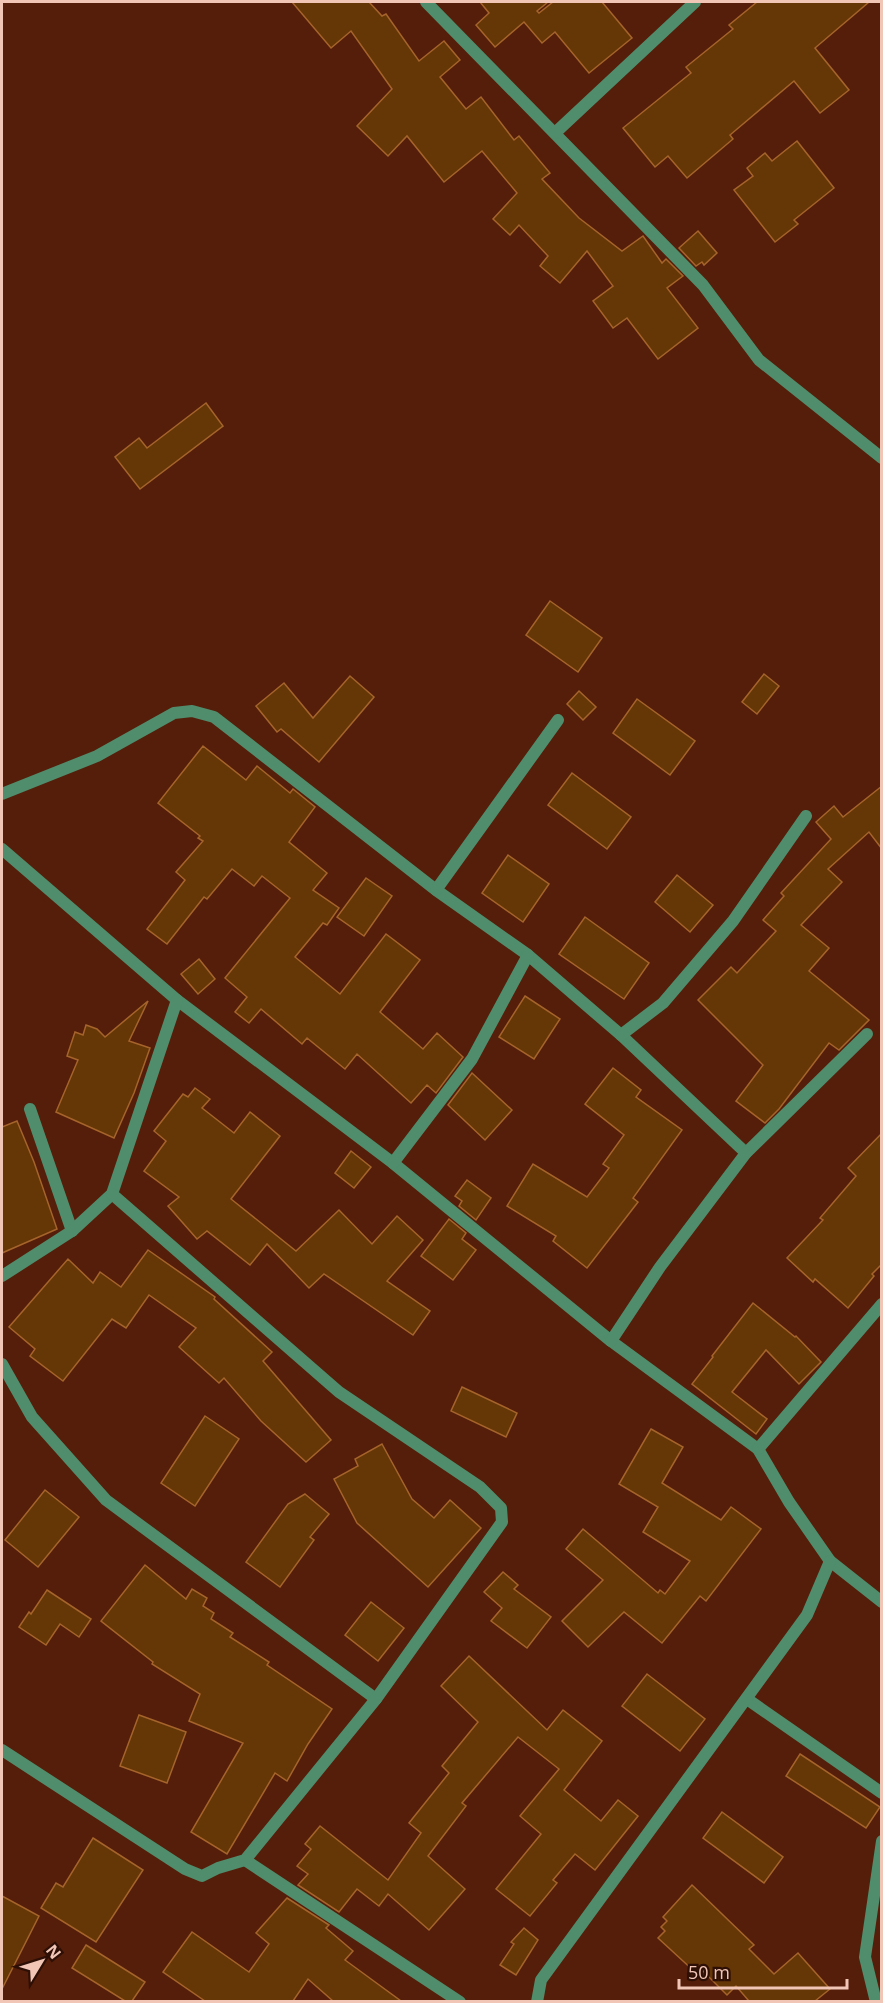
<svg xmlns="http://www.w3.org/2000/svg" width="883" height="2003" font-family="'Open Sans',sans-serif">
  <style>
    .building { fill: #653606; stroke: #a5642b; stroke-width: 1.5 }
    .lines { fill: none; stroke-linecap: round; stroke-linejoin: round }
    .street { stroke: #4f8d6c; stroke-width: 12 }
  </style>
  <rect width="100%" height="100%" fill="#551e0a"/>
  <!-- building -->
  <g class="building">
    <path d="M 292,2 L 369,2 L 382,16 L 386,14 L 419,61 L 444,41 L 460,60 L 440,77 L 466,109 L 481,97 L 514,140 L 519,136 L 550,173 L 542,179 L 579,218 L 622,251 L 643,236 L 662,263 L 666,259 L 683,276 L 667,288 L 698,328 L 658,359 L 627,318 L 613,328 L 593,301 L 613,286 L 587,251 L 560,283 L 540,266 L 548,256 L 519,225 L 510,235 L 493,219 L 517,193 L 482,151 L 444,182 L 407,136 L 388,156 L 357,126 L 392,89 L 351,31 L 331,48 Z"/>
    <path d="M 480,2 L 548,2 L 537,11 L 539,13 L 553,2 L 602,2 L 632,38 L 589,73 L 555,32 L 542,43 L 524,22 L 495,47 L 476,25 L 489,13 Z"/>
    <path d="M 757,2 L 869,2 L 815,48 L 849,90 L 820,113 L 794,81 L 730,135 L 733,139 L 687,178 L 668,156 L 655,167 L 623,128 L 691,73 L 686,67 L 733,29 L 729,25 Z"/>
    <path d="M 797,141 L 834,188 L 794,220 L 798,224 L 775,242 L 734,190 L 753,176 L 747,168 L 765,153 L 772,161 Z"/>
    <path d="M 698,231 L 717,253 L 704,265 L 702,262 L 696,266 L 679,248 Z"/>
    <path d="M 206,403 L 223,426 L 140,489 L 115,457 L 139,438 L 147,448 Z"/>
    <path d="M 550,601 L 602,638 L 578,672 L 526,635 Z"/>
    <path d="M 764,674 L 779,686 L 757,714 L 742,702 Z"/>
    <path d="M 350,676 L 374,697 L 319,762 L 281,729 L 277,732 L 256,706 L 284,683 L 313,718 Z"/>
    <path d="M 579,691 L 596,707 L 583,720 L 567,704 Z"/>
    <path d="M 637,699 L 695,741 L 670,775 L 613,733 Z"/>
    <path d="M 203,746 L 246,780 L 257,766 L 290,793 L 293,789 L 315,807 L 289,842 L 327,873 L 313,890 L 339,908 L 327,925 L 323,923 L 295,957 L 340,994 L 386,934 L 420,960 L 380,1012 L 423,1049 L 437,1033 L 463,1057 L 436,1093 L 427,1085 L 411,1103 L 357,1054 L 345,1069 L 307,1038 L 302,1044 L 261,1009 L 249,1023 L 235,1012 L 247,997 L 225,978 L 290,898 L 262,876 L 254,886 L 232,869 L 207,899 L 204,897 L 167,944 L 147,929 L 185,880 L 176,872 L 203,841 L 198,838 L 200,836 L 158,803 Z"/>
    <path d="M 572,773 L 631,817 L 607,849 L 548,805 Z"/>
    <path d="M 882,786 L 882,849 L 869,832 L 828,869 L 842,882 L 801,925 L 829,948 L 809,971 L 869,1020 L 839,1050 L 829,1043 L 779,1109 L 765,1123 L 736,1101 L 763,1065 L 698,1000 L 731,967 L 737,973 L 776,931 L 763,920 L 784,896 L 781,893 L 831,839 L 816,822 L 834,806 L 843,817 Z"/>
    <path d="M 508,855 L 549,884 L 523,922 L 482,893 Z"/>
    <path d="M 677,875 L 713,905 L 690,932 L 655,902 Z"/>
    <path d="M 366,878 L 392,896 L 364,936 L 337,917 Z"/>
    <path d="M 585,917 L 649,963 L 624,999 L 559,954 Z"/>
    <path d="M 199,959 L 215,979 L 198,994 L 181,974 Z"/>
    <path d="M 525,996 L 560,1019 L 534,1059 L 499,1037 Z"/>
    <path d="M 148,1001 L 129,1041 L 150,1048 L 134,1093 L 114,1138 L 56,1112 L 78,1060 L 67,1056 L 75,1032 L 83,1035 L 86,1025 L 97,1029 L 105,1037 Z"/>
    <path d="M 613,1068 L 641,1090 L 636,1097 L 682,1130 L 633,1198 L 638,1202 L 587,1268 L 553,1241 L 556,1236 L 507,1206 L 533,1164 L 587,1197 L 609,1168 L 603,1164 L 624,1135 L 585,1104 Z"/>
    <path d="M 472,1073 L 512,1110 L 485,1140 L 448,1105 Z"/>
    <path d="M 195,1088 L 210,1099 L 202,1108 L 234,1133 L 250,1112 L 280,1136 L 231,1199 L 296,1251 L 339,1210 L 372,1244 L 397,1216 L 423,1240 L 387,1281 L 430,1311 L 413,1335 L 324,1274 L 309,1288 L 267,1244 L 250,1265 L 207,1231 L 197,1239 L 168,1206 L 179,1197 L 144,1171 L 166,1141 L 154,1131 L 183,1094 L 188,1097 Z"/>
    <path d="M 17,1121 L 34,1162 L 57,1229 L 2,1253 L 2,1127 Z"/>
    <path d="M 882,1133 L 882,1264 L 872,1274 L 874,1276 L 848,1308 L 815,1279 L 813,1282 L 787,1258 L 823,1220 L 820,1218 L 856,1176 L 848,1168 Z"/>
    <path d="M 351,1151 L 371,1167 L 354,1188 L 335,1173 Z"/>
    <path d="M 467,1180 L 491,1198 L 476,1220 L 459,1206 L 462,1201 L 455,1196 Z"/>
    <path d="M 449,1219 L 466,1233 L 462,1239 L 476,1250 L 453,1280 L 421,1256 Z"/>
    <path d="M 148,1250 L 215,1297 L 214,1299 L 272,1352 L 263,1361 L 331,1440 L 306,1462 L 261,1421 L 224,1378 L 219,1383 L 179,1347 L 196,1328 L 149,1295 L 126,1328 L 112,1319 L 63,1381 L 30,1356 L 35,1349 L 9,1327 L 68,1259 L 93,1283 L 100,1272 L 121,1287 Z"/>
    <path d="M 753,1303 L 795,1337 L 796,1336 L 821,1362 L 799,1384 L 766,1350 L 732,1392 L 767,1419 L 756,1434 L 692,1384 L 713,1357 L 712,1356 Z"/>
    <path d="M 462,1387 L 517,1413 L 506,1437 L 451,1411 Z"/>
    <path d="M 205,1416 L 239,1439 L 195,1506 L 161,1483 Z"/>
    <path d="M 651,1429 L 683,1447 L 662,1483 L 721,1520 L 731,1507 L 761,1529 L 706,1601 L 700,1596 L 662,1643 L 624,1612 L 588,1647 L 562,1621 L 603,1580 L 566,1549 L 583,1529 L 658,1593 L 660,1590 L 665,1594 L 690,1561 L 643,1532 L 658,1507 L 619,1484 Z"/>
    <path d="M 382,1444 L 412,1499 L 434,1518 L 450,1500 L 481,1528 L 428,1587 L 357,1523 L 334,1479 L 358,1466 L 355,1459 Z"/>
    <path d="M 45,1490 L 79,1517 L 38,1567 L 5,1540 Z"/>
    <path d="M 305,1494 L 329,1514 L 310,1537 L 314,1540 L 280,1587 L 246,1562 L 288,1504 Z"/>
    <path d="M 145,1565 L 186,1599 L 192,1589 L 207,1598 L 203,1606 L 214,1613 L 211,1619 L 233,1633 L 230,1637 L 269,1662 L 267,1665 L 332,1709 L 308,1744 L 287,1781 L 275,1773 L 227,1854 L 191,1832 L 243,1743 L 189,1721 L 200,1694 L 152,1664 L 153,1662 L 101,1621 Z"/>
    <path d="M 503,1572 L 518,1585 L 514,1589 L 551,1617 L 527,1648 L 491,1621 L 502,1608 L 484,1592 Z"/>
    <path d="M 47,1590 L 91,1619 L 79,1637 L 60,1624 L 46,1645 L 19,1627 L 29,1612 L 31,1614 Z"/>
    <path d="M 371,1602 L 404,1628 L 378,1661 L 345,1635 Z"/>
    <path d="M 469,1656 L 547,1730 L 563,1710 L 602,1741 L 564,1790 L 601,1821 L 618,1800 L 638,1816 L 595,1870 L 575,1854 L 553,1880 L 557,1883 L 530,1916 L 496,1889 L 541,1834 L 520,1816 L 559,1769 L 518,1737 L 462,1803 L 466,1806 L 428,1856 L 465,1889 L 429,1930 L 388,1894 L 379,1906 L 357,1889 L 339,1912 L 298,1885 L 308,1874 L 297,1866 L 311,1849 L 305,1844 L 320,1826 L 388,1880 L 421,1833 L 409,1823 L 449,1773 L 442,1766 L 478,1722 L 441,1686 Z"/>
    <path d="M 647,1674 L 705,1719 L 680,1751 L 622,1706 Z"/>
    <path d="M 139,1715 L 186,1732 L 167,1783 L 120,1766 Z"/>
    <path d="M 800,1754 L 880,1807 L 866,1828 L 786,1776 Z"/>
    <path d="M 722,1812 L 783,1857 L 764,1883 L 703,1838 Z"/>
    <path d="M 93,1838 L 143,1870 L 96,1942 L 41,1908 L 56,1883 L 63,1887 Z"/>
    <path d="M 692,1885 L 754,1945 L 749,1949 L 774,1974 L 798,1953 L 830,1989 L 815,2001 L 749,2001 L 736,1986 L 727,1995 L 700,1968 L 696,1973 L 658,1938 L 665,1931 L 661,1927 L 667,1921 L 663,1917 Z"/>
    <path d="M 2,1896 L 39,1916 L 2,1989 Z"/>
    <path d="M 287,1898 L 329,1925 L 326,1928 L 353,1951 L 345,1960 L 401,2001 L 333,2001 L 308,1979 L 293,2001 L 205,2001 L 163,1972 L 192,1932 L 249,1972 L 269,1944 L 256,1933 Z"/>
    <path d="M 524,1928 L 538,1940 L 516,1975 L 500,1965 L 514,1944 L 511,1942 Z"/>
    <path d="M 86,1945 L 145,1982 L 132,2001 L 125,2001 L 72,1968 Z"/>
  </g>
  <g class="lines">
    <!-- street -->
    <g class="street">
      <path d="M 426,2 L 703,285 L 759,360 L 882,458"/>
      <path d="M 555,133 L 695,2"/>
      <path d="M 2,794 L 97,756 L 174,713 L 192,711 L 214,717 L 436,890 L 528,955 L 621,1035 L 746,1153"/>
      <path d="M 2,849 L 177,1000 L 393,1163 L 611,1341 L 758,1449 L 789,1502 L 830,1561 L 882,1602"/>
      <path d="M 436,890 L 558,720"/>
      <path d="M 621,1035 L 663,1003 L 733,921 L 806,816"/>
      <path d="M 30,1109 L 72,1231"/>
      <path d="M 393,1163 L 472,1059 L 528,955"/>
      <path d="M 2,1276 L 72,1231 L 112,1194 L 177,1000"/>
      <path d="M 611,1341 L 660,1267 L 746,1153 L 867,1034"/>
      <path d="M 2,1364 L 32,1417 L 106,1500 L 376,1699"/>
      <path d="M 758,1449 L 882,1304"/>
      <path d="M 747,1699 L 882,1793"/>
      <path d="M 2,1750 L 185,1869 L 202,1876 L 218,1868 L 245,1860 L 376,1699 L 502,1522 L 501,1508 L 480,1487 L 339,1392 L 112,1194"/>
      <path d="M 245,1860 L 460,2002"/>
      <path d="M 537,2002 L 541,1980 L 807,1615 L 830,1561"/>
      <path d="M 876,2002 L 865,1957 L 882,1841"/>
    </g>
  </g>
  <!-- border -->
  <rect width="883" height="2003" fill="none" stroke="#f2c6b7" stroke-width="6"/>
  <!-- north arrow -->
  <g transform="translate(42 1961) rotate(52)" stroke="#2e0f05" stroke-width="4.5" paint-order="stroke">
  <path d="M0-4.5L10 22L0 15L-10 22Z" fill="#f2c6b7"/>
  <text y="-9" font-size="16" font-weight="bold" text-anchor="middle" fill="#f2c6b7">N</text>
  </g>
  <!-- scale -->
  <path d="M679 1979v9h168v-9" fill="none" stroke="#f2c6b7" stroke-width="3"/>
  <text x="688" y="1979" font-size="18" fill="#f2c6b7" stroke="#2e0f05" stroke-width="4.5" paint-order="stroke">50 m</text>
</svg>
